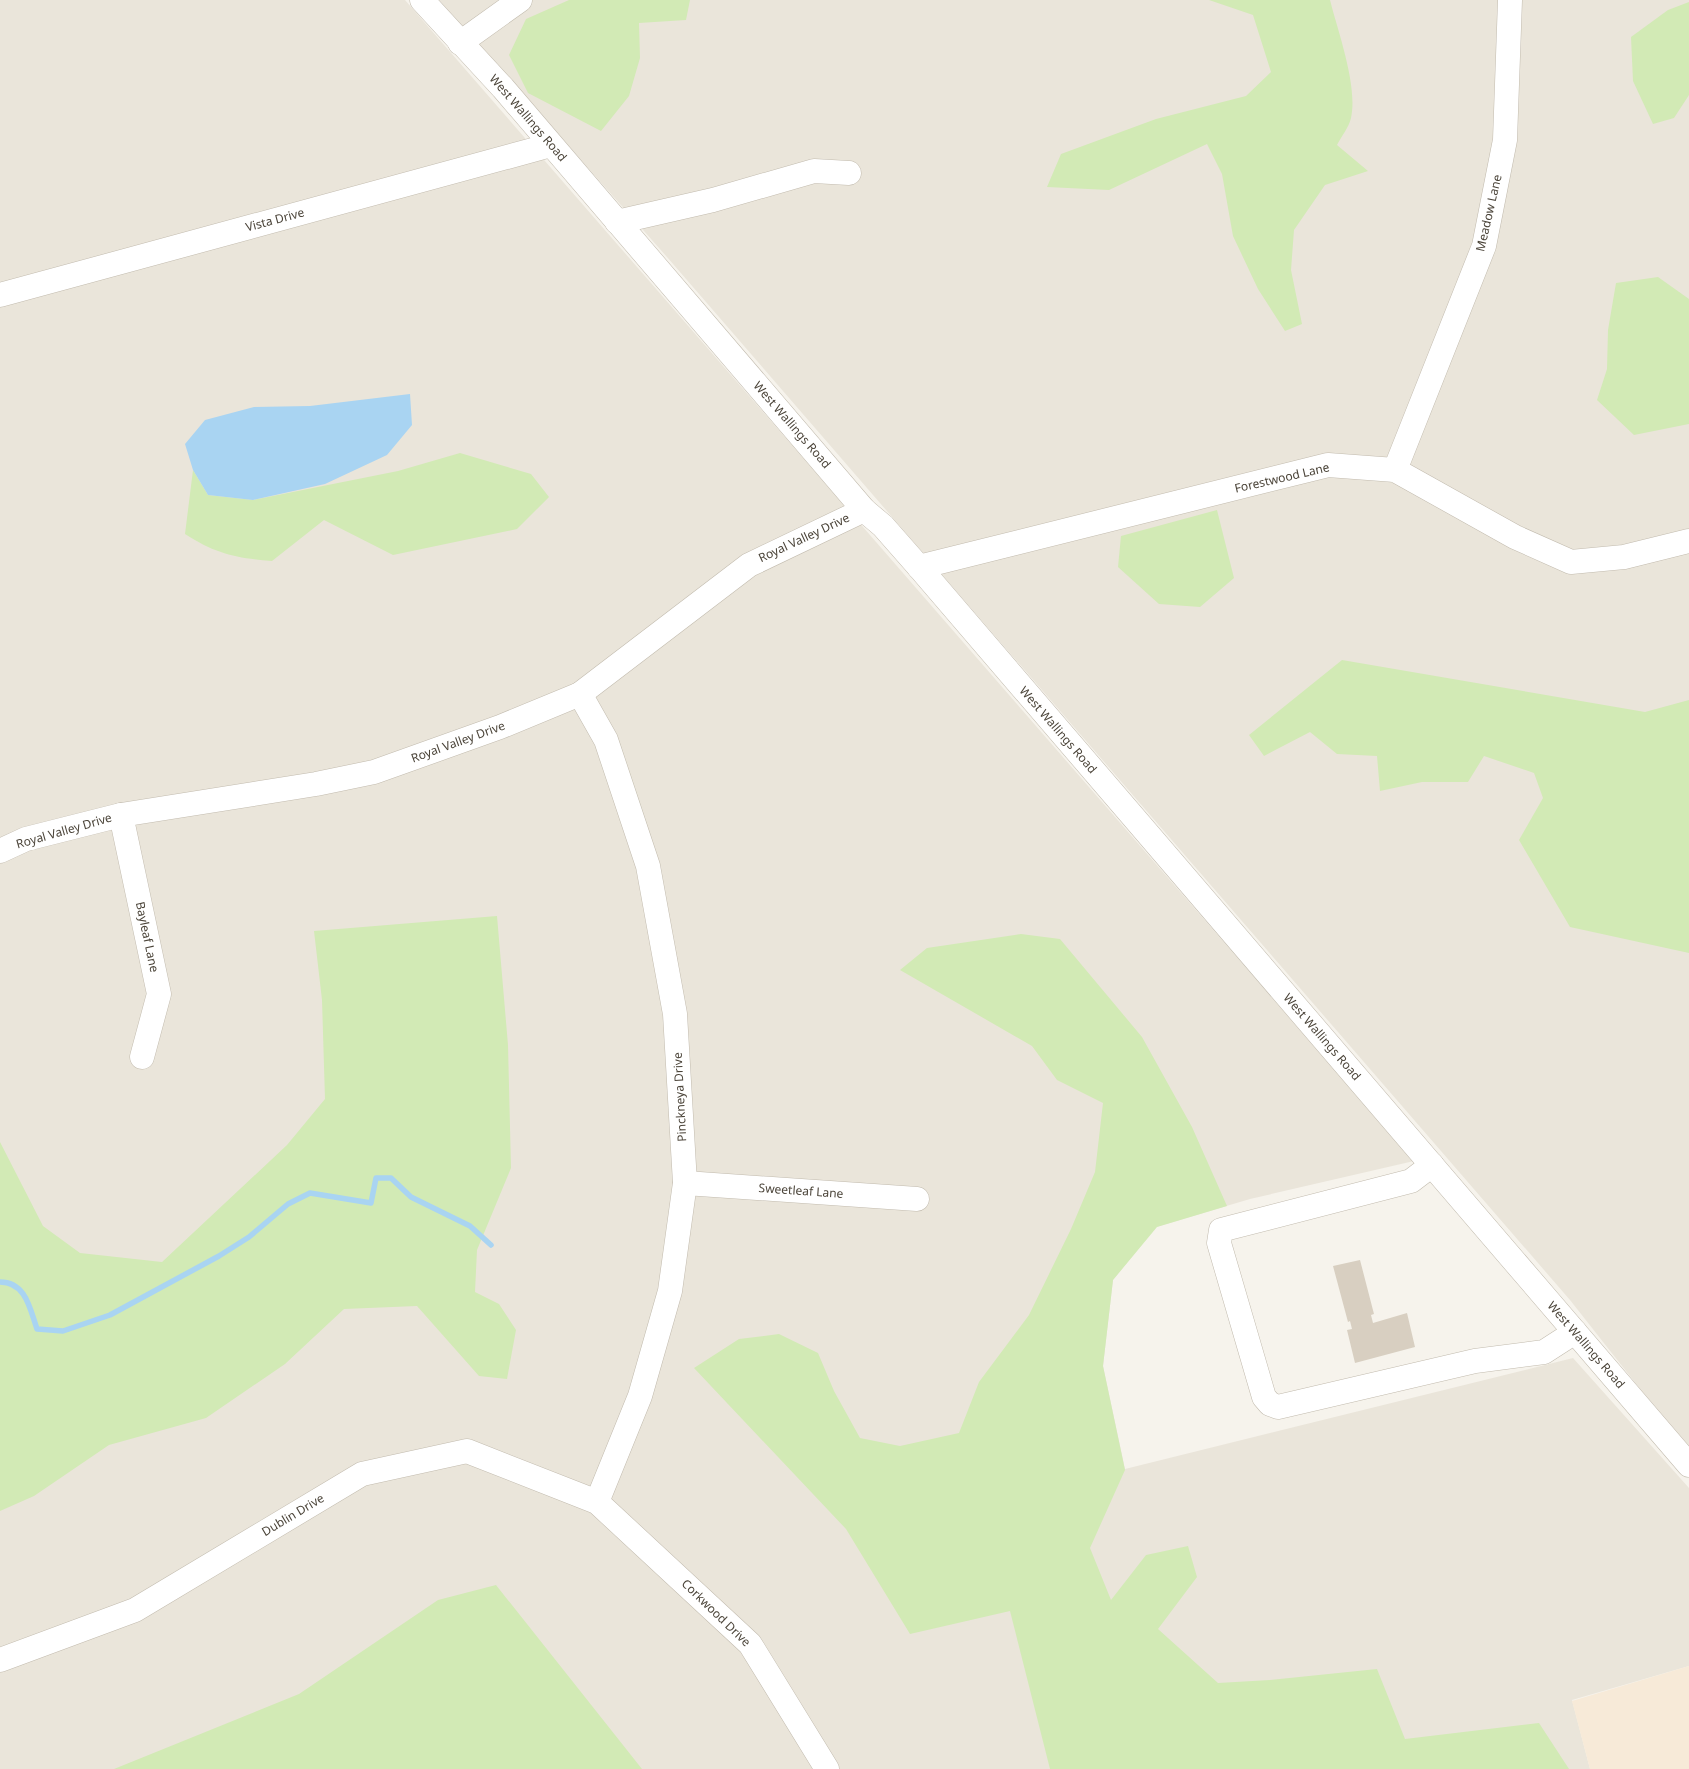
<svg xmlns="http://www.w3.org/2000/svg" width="1689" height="1769" font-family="'Noto Sans',sans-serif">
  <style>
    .residential { fill: #eae5da }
    .commercial { fill: #f7ead8 }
    .green { fill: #d2eab5 }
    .water { fill: #a9d4f2 }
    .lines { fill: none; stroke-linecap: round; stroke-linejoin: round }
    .stream { stroke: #a9d4f2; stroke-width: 5.5 }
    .building { fill: #d8cfc1 }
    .minor-casing { stroke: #c2bbae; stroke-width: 25 }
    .minor { stroke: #fff; stroke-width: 24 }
    .labels { text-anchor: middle; stroke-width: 5; stroke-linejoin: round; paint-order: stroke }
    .street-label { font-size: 12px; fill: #4b4439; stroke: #fff }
  </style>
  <rect width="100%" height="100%" fill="#f6f3ec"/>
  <!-- residential -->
  <g class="residential">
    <path d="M 0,0 L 405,0 L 1414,1161 L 1250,1199 L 1156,1227 L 1113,1280 L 1103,1366 L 1125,1469 L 1573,1358 L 1689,1488 L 1689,1666 L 1572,1700 L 1590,1769 L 0,1769 Z"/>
    <path d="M 439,0 L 1689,0 L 1689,1451 L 1570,1300 L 667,257 Z"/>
  </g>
  <!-- commercial -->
  <path class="commercial" d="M 1689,1666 L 1689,1769 L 1590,1769 L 1572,1701 Z"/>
  <!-- green -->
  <g class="green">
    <path d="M 569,0 L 690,0 L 686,20 L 639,23 L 640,58 L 629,96 L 601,131 L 528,93 L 509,55 L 526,19 Z"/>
    <path d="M 1209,0 L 1330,0 C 1338,32 1358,86 1351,118 C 1349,127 1341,137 1337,145 L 1368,171 L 1325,185 L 1294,230 L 1291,270 L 1302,324 L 1285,331 L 1258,289 L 1233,236 L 1222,174 L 1207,144 L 1109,190 L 1047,187 L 1061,154 L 1156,119 L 1246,96 L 1271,72 L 1253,15 Z"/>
    <path d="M 1689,2 L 1689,95 L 1674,118 L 1653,124 L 1633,81 L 1631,37 L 1668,10 Z"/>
    <path d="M 1658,277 L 1689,299 L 1689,424 L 1634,435 L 1597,400 L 1607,369 L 1608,330 L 1616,283 Z"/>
    <path d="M 460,453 L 531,474 L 549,497 L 517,529 L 393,555 L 324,520 L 272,561 C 236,558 216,554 185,534 L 193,470 L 208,495 L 253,500 L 398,471 Z"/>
    <path d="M 1217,510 L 1234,578 L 1200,607 L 1159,604 L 1118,567 L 1121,536 Z"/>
    <path d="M 1342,660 L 1645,712 L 1689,700 L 1689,953 L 1570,927 L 1519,840 L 1543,798 L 1534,773 L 1484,756 L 1468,782 L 1422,782 L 1380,791 L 1377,756 L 1337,754 L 1310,732 L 1264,756 L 1249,735 Z"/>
    <path d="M 497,916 L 508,1045 L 511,1168 L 477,1250 L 475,1292 L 499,1304 L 516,1330 L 507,1379 L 479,1376 L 417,1306 L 344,1309 L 285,1364 L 206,1418 L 109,1445 L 34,1496 L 0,1511 L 0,1142 L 43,1226 L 80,1253 L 162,1262 L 287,1145 L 325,1099 L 322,1000 L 314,931 Z"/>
    <path d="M 1021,934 L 1060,939 L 1142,1037 L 1192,1127 L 1227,1206 L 1157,1227 L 1113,1280 L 1103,1366 L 1125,1470 L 1090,1548 L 1111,1600 L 1146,1555 L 1188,1546 L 1197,1577 L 1158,1629 L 1218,1683 L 1270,1680 L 1377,1669 L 1405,1739 L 1539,1723 L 1569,1769 L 1050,1769 L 1010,1611 L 910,1634 L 846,1529 L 694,1368 L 739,1339 L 779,1334 L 818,1353 L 834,1391 L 860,1438 L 900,1446 L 959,1433 L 979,1382 L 1029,1315 L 1071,1229 L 1095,1172 L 1103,1103 L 1057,1080 L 1032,1046 L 900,970 L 927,948 Z"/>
    <path d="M 496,1585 L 642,1769 L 114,1769 L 299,1694 L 438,1600 Z"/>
  </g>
  <!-- water -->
  <path class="water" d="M 410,394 L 412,425 L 387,455 L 325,484 L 253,500 L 208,495 L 193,470 L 185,444 L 205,420 L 254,407 L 310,406 Z"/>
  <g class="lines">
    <!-- stream -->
    <path class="stream" d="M 0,1282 C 26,1282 30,1309 37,1329 L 63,1331 L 110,1315 L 219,1256 L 249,1237 L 288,1204 L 310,1193 L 371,1203 L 376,1178 L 391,1178 L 411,1197 L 470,1226 L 491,1245"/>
  </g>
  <!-- building -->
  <path class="building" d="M 1360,1260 L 1374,1314 L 1371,1315 L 1373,1323 L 1407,1313 L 1415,1347 L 1355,1363 L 1347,1330 L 1352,1329 L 1350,1321 L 1348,1322 L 1333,1266 Z"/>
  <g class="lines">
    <defs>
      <g id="minor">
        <path d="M 422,0 L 503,88 L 864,510 L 883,526 L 919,567 L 1689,1465"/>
        <path d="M 460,43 L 520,0"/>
        <path d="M 617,222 L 713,200 L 814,171 L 849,173"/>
        <path d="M 0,295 L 551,145"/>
        <path d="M 1395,470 L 1484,246 L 1505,140 L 1510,0"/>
        <path d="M 919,567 L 1328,465 L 1395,470 L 1515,537 L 1571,562 L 1624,557 L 1689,541"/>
        <path d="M 580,694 L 606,740 L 648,866 L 675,1014 L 685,1183 L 670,1291 L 640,1396 L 597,1502"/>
        <path d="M 121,815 L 159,994 L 142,1057"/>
        <path d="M 0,851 L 26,839 L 121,815 L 316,784 L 374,772 L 500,727 L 580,694 L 749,565 L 864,510"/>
        <path d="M 1432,1165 L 1411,1181 L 1221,1230 L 1219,1243 L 1264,1397 L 1270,1404 L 1278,1407 L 1475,1361 L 1544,1352 L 1575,1332"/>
        <path d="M 685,1183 L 917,1199"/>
        <path d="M 0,1660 L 135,1610 L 362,1474 L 467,1451 L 597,1502 L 750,1644 L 827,1769"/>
      </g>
    </defs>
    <!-- minor casing -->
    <use href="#minor" class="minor-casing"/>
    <!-- minor -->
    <use href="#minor" class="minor"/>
  </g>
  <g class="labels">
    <!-- street labels -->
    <g class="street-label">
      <text transform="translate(528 118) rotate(49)" y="4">West Wallings Road</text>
      <text transform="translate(1489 213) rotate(-77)" y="4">Meadow Lane</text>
      <text transform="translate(275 220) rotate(-15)" y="4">Vista Drive</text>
      <text transform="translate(792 425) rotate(49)" y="4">West Wallings Road</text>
      <text transform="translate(1282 478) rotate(-13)" y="4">Forestwood Lane</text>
      <text transform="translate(804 538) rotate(-25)" y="4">Royal Valley Drive</text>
      <text transform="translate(1058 730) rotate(49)" y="4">West Wallings Road</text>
      <text transform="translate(458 742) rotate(-20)" y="4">Royal Valley Drive</text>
      <text transform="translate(64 831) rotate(-16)" y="4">Royal Valley Drive</text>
      <text transform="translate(147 937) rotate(78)" y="4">Bayleaf Lane</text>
      <text transform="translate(1322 1037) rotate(49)" y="4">West Wallings Road</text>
      <text transform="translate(680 1097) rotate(-93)" y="4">Pinckneya Drive</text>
      <text transform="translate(801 1191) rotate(4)" y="4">Sweetleaf Lane</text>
      <text transform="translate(1586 1345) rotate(49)" y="4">West Wallings Road</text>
      <text transform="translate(293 1515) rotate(-31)" y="4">Dublin Drive</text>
      <text transform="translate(716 1613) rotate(44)" y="4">Corkwood Drive</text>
    </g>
  </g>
</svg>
